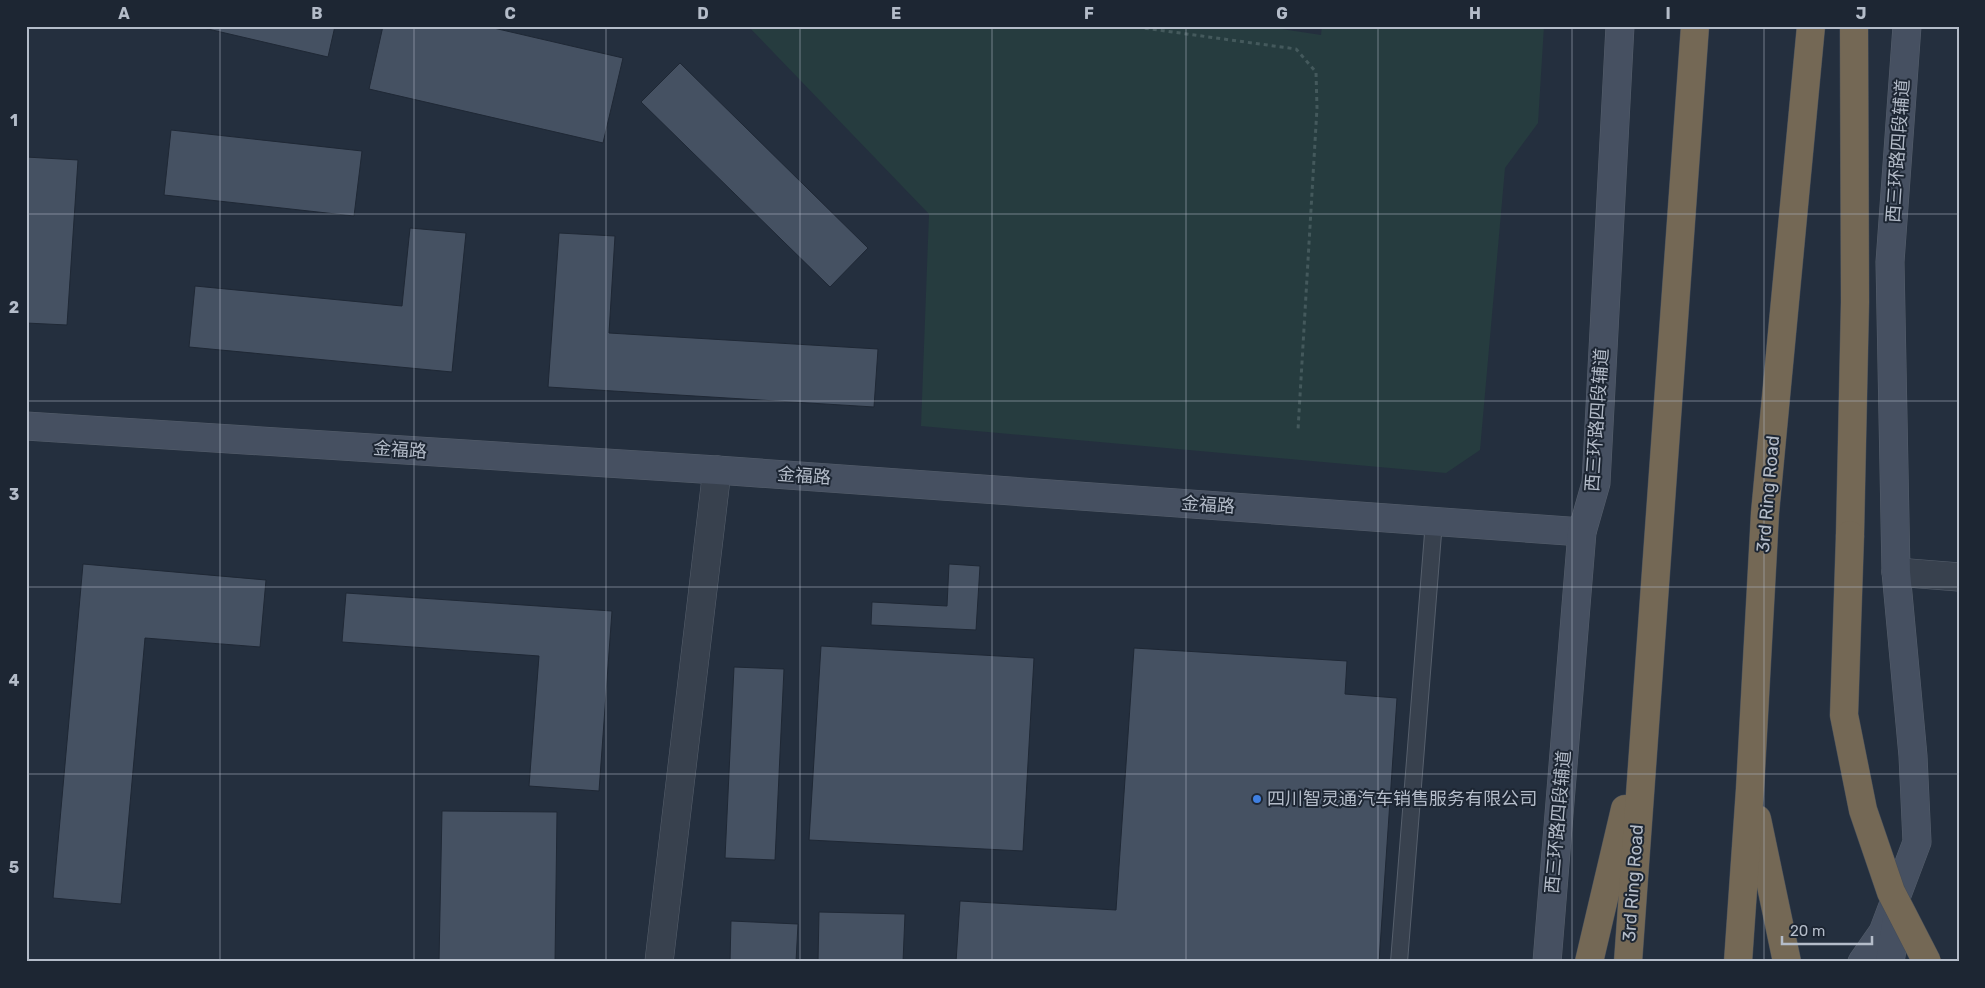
<svg xmlns="http://www.w3.org/2000/svg" width="1985" height="988" font-family="Rubik,'Noto Sans SC',sans-serif">
  <style>
    .park { fill: #263c3f }
    .building { fill: #455162; stroke: #1f2835 }
    .lines { fill: none; stroke-linecap: round; stroke-linejoin: round }
    .lane-casing { stroke: #565f6c; stroke-width: 18 }
    .street-casing { stroke: #565f6c; stroke-width: 29 }
    .secondary-casing { stroke: #565f6c; stroke-width: 29 }
    .highway-casing { stroke: #434c59; stroke-width: 29 }
    .path { stroke: #44595c; stroke-width: 3; stroke-dasharray: 4 4; stroke-linecap: butt }
    .lane { stroke: #38414e; stroke-width: 16 }
    .street { stroke: #38414e; stroke-width: 28 }
    .secondary { stroke: #465061; stroke-width: 28 }
    .highway { stroke: #746855; stroke-width: 28 }
    .highway-bridge-casing { stroke: #434c59; stroke-width: 29; stroke-linecap: butt }
    .highway-bridge { stroke: #746855; stroke-width: 28 }
    .grid { fill: none; stroke: #b4bcc9; stroke-width: 1; stroke-opacity: 0.55 }
    .shop-dot { fill: #3f7fe0; stroke: #1d2633; stroke-width: 2 }
    .labels { text-anchor: middle; stroke-width: 4; stroke-linejoin: round; paint-order: stroke }
    .street-label { font-size: 18px; fill: #b4bcc9; stroke: #1d2633 }
    .poi-label { font-size: 18px; fill: #b4bcc9; stroke: #1d2633; text-anchor: start }
    .neatline { fill: none; stroke: #b4bcc9; stroke-width: 2 }
    .grid-label { font-size: 16px; text-anchor: middle; font-weight: bold; fill: #b4bcc9 }
  </style>
  <rect width="100%" height="100%" fill="#242f3e"/>
  <!-- park -->
  <path class="park" d="M 748,26 L 1262,26 L 1321,35 L 1322,26 L 1544,26 L 1538,123 L 1505,168 L 1480,450 L 1446,473 L 921,426 L 929,214 Z"/>
  <!-- building -->
  <g class="building">
    <path d="M 195,26 L 335,26 L 328,57 Z"/>
    <path d="M 383,26 L 485,26 L 623,58 L 603,143 L 369,89 Z"/>
    <path d="M 680,63 L 868,248 L 830,287 L 641,102 Z"/>
    <path d="M 171,130 L 362,151 L 354,216 L 164,195 Z"/>
    <path d="M 26,157 L 78,160 L 67,325 L 26,323 Z"/>
    <path d="M 410,228 L 466,233 L 452,372 L 189,347 L 195,286 L 402,306 Z"/>
    <path d="M 559,233 L 615,236 L 609,333 L 878,349 L 874,407 L 548,387 Z"/>
    <path d="M 83,564 L 266,580 L 260,647 L 145,638 L 121,904 L 53,898 Z"/>
    <path d="M 949,564 L 980,566 L 976,630 L 871,625 L 872,602 L 947,606 Z"/>
    <path d="M 346,593 L 612,611 L 599,791 L 529,786 L 539,656 L 342,642 Z"/>
    <path d="M 821,646 L 1034,658 L 1023,851 L 809,840 Z"/>
    <path d="M 1134,648 L 1347,661 L 1345,694 L 1397,698 L 1379,962 L 956,962 L 960,901 L 1116,910 Z"/>
    <path d="M 734,667 L 784,669 L 775,860 L 725,858 Z"/>
    <path d="M 442,811 L 557,812 L 555,962 L 439,962 Z"/>
    <path d="M 819,912 L 905,914 L 903,962 L 818,962 Z"/>
    <path d="M 731,921 L 798,924 L 796,962 L 730,962 Z"/>
  </g>
  <g class="lines">
    <defs>
      <path id="lane" d="M 1399,962 L 1434,521"/>
      <g id="street">
        <path d="M 1896,572 L 1959,577"/>
        <path d="M 659,962 L 717,470"/>
      </g>
      <g id="secondary">
        <path d="M 26,426 L 717,470 L 1582,532"/>
        <path d="M 1547,962 L 1582,532 L 1596,483 L 1620,26"/>
        <path d="M 1862,962 L 1883,932 L 1917,842 L 1913,756 L 1896,572 L 1890,262 L 1907,26"/>
        <path d="M 1890,962 L 1897,919"/>
      </g>
      <g id="highway">
        <path d="M 1850,535 L 1855,302 L 1854,26"/>
        <path d="M 1757,819 L 1787,962"/>
        <path d="M 1589,962 L 1625,809"/>
        <path d="M 1628,962 L 1695,26"/>
        <path d="M 1738,962 L 1750,789 L 1765,513 L 1811,26"/>
      </g>
    </defs>
    <!-- lane casing -->
    <use href="#lane" class="lane-casing"/>
    <!-- street casing -->
    <use href="#street" class="street-casing"/>
    <!-- secondary casing -->
    <use href="#secondary" class="secondary-casing"/>
    <!-- highway casing -->
    <use href="#highway" class="highway-casing"/>
    <!-- path -->
    <path class="path" d="M 1129,26 L 1296,49 L 1316,72 L 1317,108 L 1298,430"/>
    <!-- lane -->
    <use href="#lane" class="lane"/>
    <!-- street -->
    <use href="#street" class="street"/>
    <!-- secondary -->
    <use href="#secondary" class="secondary"/>
    <!-- highway -->
    <use href="#highway" class="highway"/>
    <defs>
      <path id="highway-bridge" d="M 1850,535 L 1844,715 L 1863,810 L 1891,892 L 1927,962"/>
    </defs>
    <!-- highway-bridge casing -->
    <use href="#highway-bridge" class="highway-bridge-casing"/>
    <!-- highway-bridge -->
    <use href="#highway-bridge" class="highway-bridge"/>
  </g>
  <!-- grid -->
  <path class="grid" d="M 220,26 L 220,962M 414,26 L 414,962M 606,26 L 606,962M 800,26 L 800,962M 992,26 L 992,962M 1186,26 L 1186,962M 1378,26 L 1378,962M 1572,26 L 1572,962M 1764,26 L 1764,962M 26,214 L 1959,214M 26,401 L 1959,401M 26,587 L 1959,587M 26,774 L 1959,774"/>
  <!-- markers -->
  <circle class="shop-dot" cx="1257" cy="799" r="5"/>
  <g class="labels">
    <!-- street labels -->
    <g class="street-label">
      <text transform="translate(1898 151) rotate(-86)" y="6">西三环路四段辅道</text>
      <text transform="translate(1597 420) rotate(-86)" y="6">西三环路四段辅道</text>
      <text transform="translate(400 450) rotate(4)" y="6">金福路</text>
      <text transform="translate(804 476) rotate(4)" y="6">金福路</text>
      <text transform="translate(1768 494) rotate(-85)" y="6">3rd Ring Road</text>
      <text transform="translate(1208 505) rotate(4)" y="6">金福路</text>
      <text transform="translate(1558 822) rotate(-85)" y="6">西三环路四段辅道</text>
      <text transform="translate(1633 883) rotate(-86)" y="6">3rd Ring Road</text>
    </g>
    <!-- poi labels -->
    <g class="poi-label">
      <text x="1267" y="805">四川智灵通汽车销售服务有限公司</text>
    </g>
  </g>
  <!-- border -->
  <rect width="1985" height="988" fill="none" stroke="#1d2633" stroke-width="55"/>
  <!-- scale -->
  <path d="M1782 936v8h90v-8" fill="none" stroke="#b4bcc9" stroke-width="2.5"/>
  <text x="1790" y="936" font-size="15" fill="#b4bcc9" stroke="#1d2633" stroke-width="4" paint-order="stroke">20 m</text>
  <rect x="28" y="28" width="1930" height="932" class="neatline"/>
  <g class="grid-label">
    <text x="124" y="19">A</text>
    <text x="317" y="19">B</text>
    <text x="510" y="19">C</text>
    <text x="703" y="19">D</text>
    <text x="896" y="19">E</text>
    <text x="1089" y="19">F</text>
    <text x="1282" y="19">G</text>
    <text x="1475" y="19">H</text>
    <text x="1668" y="19">I</text>
    <text x="1861" y="19">J</text>
    <text x="14" y="126">1</text>
    <text x="14" y="313">2</text>
    <text x="14" y="500">3</text>
    <text x="14" y="686">4</text>
    <text x="14" y="873">5</text>
  </g>
</svg>
